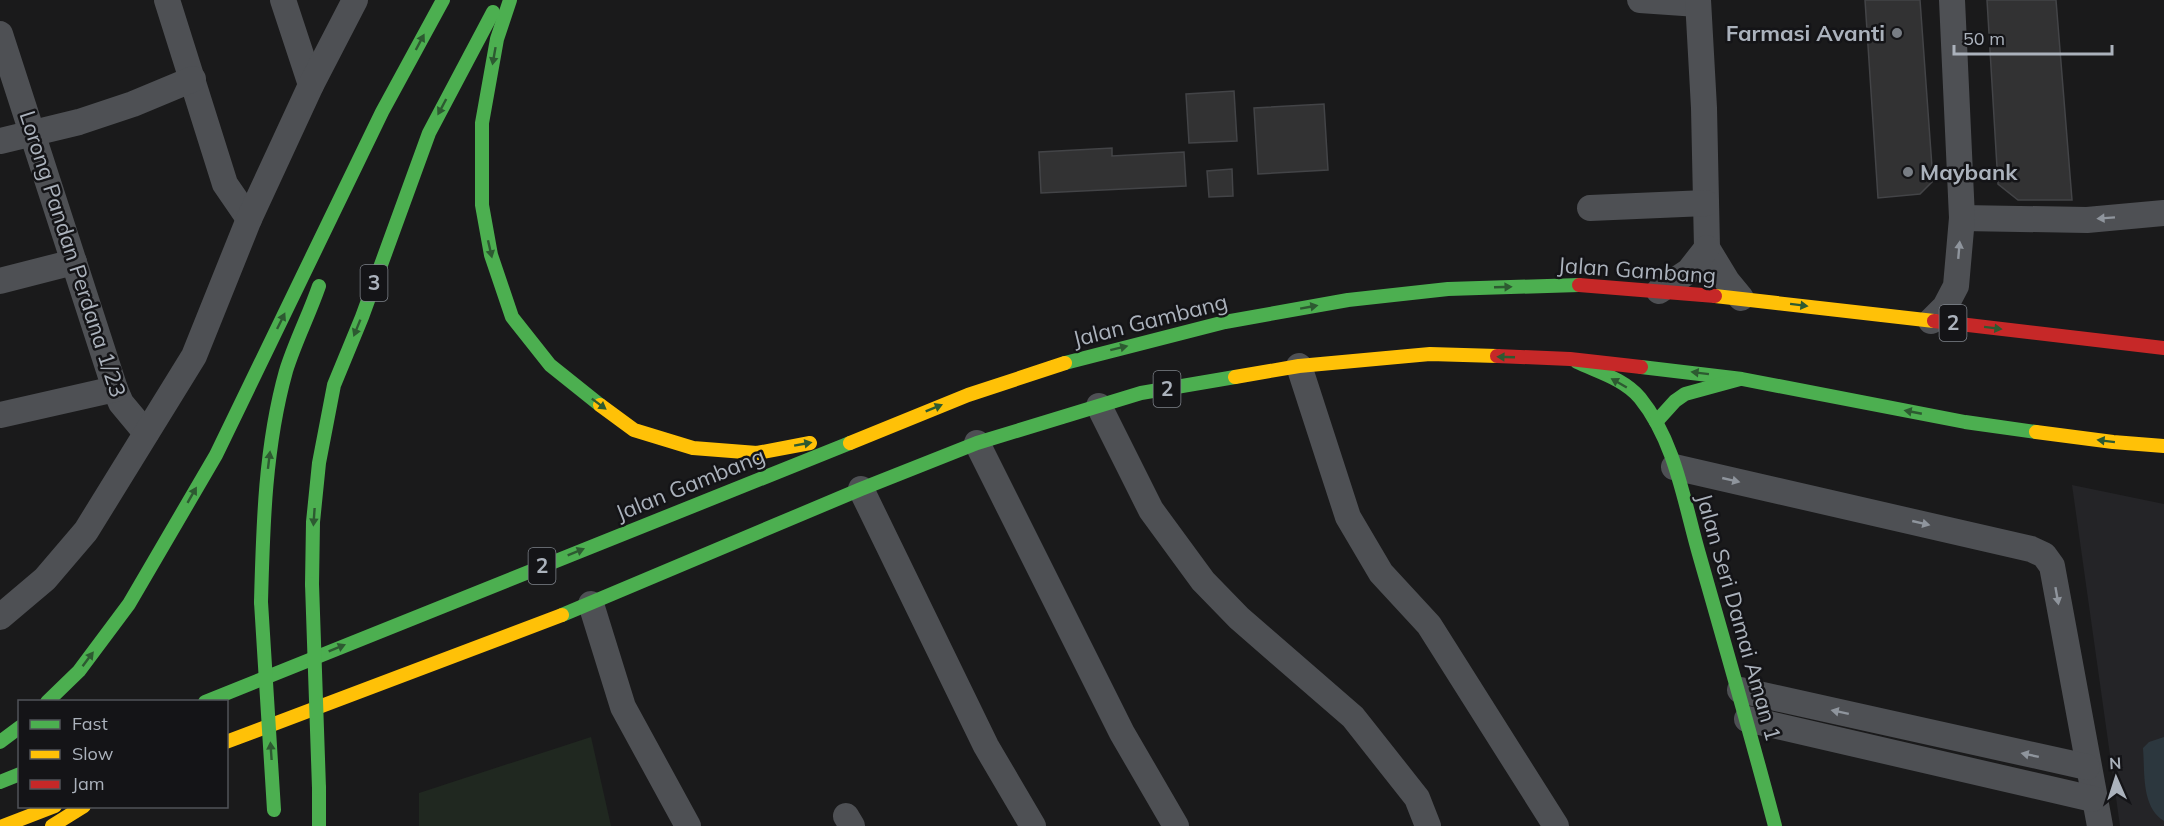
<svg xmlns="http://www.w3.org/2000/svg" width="2164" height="826" font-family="Mulish,sans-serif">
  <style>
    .built { fill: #242427 }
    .green { fill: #202820 }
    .water { fill: #2c373e }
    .building { fill: #323233; stroke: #434447; stroke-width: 1.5 }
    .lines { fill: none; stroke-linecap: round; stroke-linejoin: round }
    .street { stroke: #4e5054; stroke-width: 26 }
    .fast { stroke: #4caf50; stroke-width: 14 }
    .slow { stroke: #ffc107; stroke-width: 14 }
    .jam { stroke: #c62828; stroke-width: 14 }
    .fast-bridge { stroke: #4caf50; stroke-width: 14 }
    .oneway { fill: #2d5a31 }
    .oneway2 { fill: #8f959d }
    .poi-dot { fill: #787d84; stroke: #141417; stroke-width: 2 }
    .labels { text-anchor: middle; stroke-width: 5; stroke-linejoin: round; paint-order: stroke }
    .shield { fill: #141417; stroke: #7e838a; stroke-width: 1.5 }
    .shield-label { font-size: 21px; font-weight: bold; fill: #abb2bc }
    .poi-label { font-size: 22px; font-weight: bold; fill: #abb2bc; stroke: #141417; text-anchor: end }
    .street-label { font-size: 22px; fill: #abb2bc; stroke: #141417 }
  </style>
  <rect width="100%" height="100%" fill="#1a1a1b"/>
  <!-- built -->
  <path class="built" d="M 2072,485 L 2164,504 L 2164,826 L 2120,826 Z"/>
  <!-- green -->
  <path class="green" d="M 591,737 L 611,826 L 419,826 L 419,793 Z"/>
  <!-- water -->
  <path class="water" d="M 2164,737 L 2164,821 C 2141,807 2145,772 2143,748 L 2149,742 Z"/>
  <!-- building -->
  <g class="building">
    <path d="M 1865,0 L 1920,0 L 1933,181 L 1920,194 L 1878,198 Z"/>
    <path d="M 1987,0 L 2056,0 L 2072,200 L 2018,200 L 1998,184 Z"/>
    <path d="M 1234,91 L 1237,141 L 1189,143 L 1186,94 Z"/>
    <path d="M 1324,104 L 1328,170 L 1258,174 L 1254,108 Z"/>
    <path d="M 1112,148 L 1112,156 L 1184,152 L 1186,186 L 1041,193 L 1039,152 Z"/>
    <path d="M 1232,169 L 1233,196 L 1209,197 L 1207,171 Z"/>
  </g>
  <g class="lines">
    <!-- street -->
    <g class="street">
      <path d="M 167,0 L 225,184 L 249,219"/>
      <path d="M 283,0 L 311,85"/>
      <path d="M 1640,0 L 1698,4"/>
      <path d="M 1698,0 L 1704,108 L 1707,248 L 1727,281 L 1741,298"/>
      <path d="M 0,34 L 115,389 L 121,403 L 146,433"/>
      <path d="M 0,141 L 79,122 L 133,104 L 193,79"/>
      <path d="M 1590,208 L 1706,203"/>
      <path d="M 1962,218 L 2087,220 L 2164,213"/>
      <path d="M 0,281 L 74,262"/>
      <path d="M 1659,291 L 1689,271 L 1707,248"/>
      <path d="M 1931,321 L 1945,307 L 1956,286 L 1962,218 L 1952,0"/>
      <path d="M 1299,366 L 1348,517 L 1381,573 L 1429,625 L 1556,826"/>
      <path d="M 1099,406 L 1151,510 L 1203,581 L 1239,618 L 1353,717 L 1417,798 L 1428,826"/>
      <path d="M 0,415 L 115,389"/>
      <path d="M 977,443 L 1122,733 L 1176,826"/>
      <path d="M 1674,467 L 2031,549 L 2044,555 L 2052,566 L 2100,826"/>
      <path d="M 861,489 L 986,746 L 1033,826"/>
      <path d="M 591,604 L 623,707 L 688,826"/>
      <path d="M 0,617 L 45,579 L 86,531 L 194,356 L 249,219 L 311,85 L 355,0"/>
      <path d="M 1740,690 L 2087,767"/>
      <path d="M 1747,719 L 2093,799"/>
      <path d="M 846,816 L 852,826"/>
    </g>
    <!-- fast -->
    <g class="fast">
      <path d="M 510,0 L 497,39 L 482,123 L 482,205 L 491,255 L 512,317 L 550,365 L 600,405"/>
      <path d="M 1577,362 C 1598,372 1624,379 1640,398 C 1675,441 1684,502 1699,554 C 1725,645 1751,735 1775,826"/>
      <path d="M 1065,363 L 1225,322 L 1348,300 L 1448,289 L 1579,285"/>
      <path d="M 1641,367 L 1742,379 L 1965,422 L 2036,432"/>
      <path d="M 1656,422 L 1675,401 L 1685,394 L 1740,379"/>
      <path d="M 312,584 L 313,522 L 319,463 L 334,385 L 362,317 L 429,133 L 493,12"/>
      <path d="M 261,602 C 263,525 265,446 286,371 C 295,342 309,315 319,286"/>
      <path d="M 562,615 L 861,489 L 977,443 L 1141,393 L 1235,377"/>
      <path d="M 47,702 L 79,671 L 129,604 L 216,455 L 382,112 L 443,0"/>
      <path d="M 205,702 L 850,443"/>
      <path d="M 0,742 L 20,727"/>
      <path d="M 0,782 L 20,774"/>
      <path d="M 319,788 L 319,826"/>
    </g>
    <!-- slow -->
    <g class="slow">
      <path d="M 1715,296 L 1934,321"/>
      <path d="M 1235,377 L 1299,366 L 1430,354 L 1497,356"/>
      <path d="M 600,405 L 634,430 L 693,448 L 757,453 L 810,443"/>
      <path d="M 2036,432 L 2113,442 L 2164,446"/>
      <path d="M 850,443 L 968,395 L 1065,363"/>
      <path d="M 226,742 L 562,615"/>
      <path d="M 3,826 L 55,806"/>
      <path d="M 52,826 L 84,806"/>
    </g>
    <!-- jam -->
    <g class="jam">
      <path d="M 1579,285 L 1715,296"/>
      <path d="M 1934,321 L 2164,348"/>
      <path d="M 1497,356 L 1570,359 L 1641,367"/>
    </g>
    <!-- fast-bridge -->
    <g class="fast-bridge">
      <path d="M 312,584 L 319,788"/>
      <path d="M 261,602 L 274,810"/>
    </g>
  </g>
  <!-- one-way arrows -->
  <defs><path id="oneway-solid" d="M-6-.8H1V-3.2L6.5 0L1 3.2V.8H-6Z" transform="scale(1.5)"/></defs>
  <g class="oneway">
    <use href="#oneway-solid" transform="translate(420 42) rotate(-62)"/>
    <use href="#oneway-solid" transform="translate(494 56) rotate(100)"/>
    <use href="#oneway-solid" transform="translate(442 107) rotate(118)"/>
    <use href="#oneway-solid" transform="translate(490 249) rotate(77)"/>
    <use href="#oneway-solid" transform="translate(1503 287) rotate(-2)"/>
    <use href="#oneway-solid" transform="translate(1799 305) rotate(7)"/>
    <use href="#oneway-solid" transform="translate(1309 307) rotate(-10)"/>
    <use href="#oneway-solid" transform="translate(281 321) rotate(-64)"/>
    <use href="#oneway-solid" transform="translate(357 328) rotate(112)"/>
    <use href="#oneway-solid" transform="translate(1993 328) rotate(7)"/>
    <use href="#oneway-solid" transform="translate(1119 348) rotate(-14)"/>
    <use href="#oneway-solid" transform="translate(1506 357) rotate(-178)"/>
    <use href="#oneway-solid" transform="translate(1700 373) rotate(-173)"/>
    <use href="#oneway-solid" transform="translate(1619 383) rotate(-150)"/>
    <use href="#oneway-solid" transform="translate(599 404) rotate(37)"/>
    <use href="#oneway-solid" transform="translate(934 408) rotate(-22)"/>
    <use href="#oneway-solid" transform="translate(1913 412) rotate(-169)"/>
    <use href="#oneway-solid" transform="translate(2106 441) rotate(-173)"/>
    <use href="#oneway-solid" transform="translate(803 444) rotate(-10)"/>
    <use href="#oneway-solid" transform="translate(269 460) rotate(-83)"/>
    <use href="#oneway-solid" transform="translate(192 495) rotate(-60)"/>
    <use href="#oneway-solid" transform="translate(314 517) rotate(94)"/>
    <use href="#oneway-solid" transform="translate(576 552) rotate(-22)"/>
    <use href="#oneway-solid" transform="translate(337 648) rotate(-22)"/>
    <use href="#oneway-solid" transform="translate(88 659) rotate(-53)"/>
    <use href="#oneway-solid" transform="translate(271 751) rotate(-94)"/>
  </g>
  <g class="oneway2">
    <use href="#oneway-solid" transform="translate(2106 218) rotate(176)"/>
    <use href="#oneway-solid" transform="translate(1959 250) rotate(-85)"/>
    <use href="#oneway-solid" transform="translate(1731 480) rotate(13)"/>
    <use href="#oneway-solid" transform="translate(1921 523) rotate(13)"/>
    <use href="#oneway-solid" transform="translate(2057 596) rotate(80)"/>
    <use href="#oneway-solid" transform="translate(1840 712) rotate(-168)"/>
    <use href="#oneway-solid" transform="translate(2030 755) rotate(-168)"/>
  </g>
  <!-- markers -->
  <g class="poi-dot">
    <circle cx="1897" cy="33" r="6"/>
    <circle cx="1908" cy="172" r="6"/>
  </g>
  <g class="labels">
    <!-- shield labels -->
    <g class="shield">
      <rect x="360.5" y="265" width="27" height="36" rx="4.5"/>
      <rect x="1939.5" y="305" width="27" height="36" rx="4.5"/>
      <rect x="1153.5" y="371" width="27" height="36" rx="4.5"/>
      <rect x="528.5" y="548" width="27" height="36" rx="4.5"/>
    </g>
    <g class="shield-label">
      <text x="374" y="290">3</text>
      <text x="1953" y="330">2</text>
      <text x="1167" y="396">2</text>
      <text x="542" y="573">2</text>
    </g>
    <!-- poi labels -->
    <g class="poi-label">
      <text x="1885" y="41">Farmasi Avanti</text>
      <text x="1920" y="180" text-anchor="start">Maybank</text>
    </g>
    <!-- street labels -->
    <g class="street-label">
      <text transform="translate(73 254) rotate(72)" y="8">Lorong Pandan Perdana 1/23</text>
      <text transform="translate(1637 270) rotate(4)" y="8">Jalan Gambang</text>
      <text transform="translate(1150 320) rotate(-14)" y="8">Jalan Gambang</text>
      <text transform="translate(690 484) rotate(-22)" y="8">Jalan Gambang</text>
      <text transform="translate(1739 617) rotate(74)" y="8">Jalan Seri Damai Aman 1</text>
    </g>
  </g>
  <!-- legend -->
  <rect x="18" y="700" width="210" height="108" fill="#141417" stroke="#505359" stroke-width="1.5"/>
  <rect x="30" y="720" width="30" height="9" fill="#4caf50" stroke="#505359" stroke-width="1.5"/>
  <text x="72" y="730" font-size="18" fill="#abb2bc">Fast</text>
  <rect x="30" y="750" width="30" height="9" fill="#ffc107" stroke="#505359" stroke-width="1.5"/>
  <text x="72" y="760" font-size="18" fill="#abb2bc">Slow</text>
  <rect x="30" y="780" width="30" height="9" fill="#c62828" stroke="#505359" stroke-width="1.5"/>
  <text x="72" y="790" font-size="18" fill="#abb2bc">Jam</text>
  <!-- north arrow -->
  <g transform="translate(2116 778) rotate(357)" stroke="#141417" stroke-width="4.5" paint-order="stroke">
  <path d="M0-4.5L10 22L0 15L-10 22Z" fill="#abb2bc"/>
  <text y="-9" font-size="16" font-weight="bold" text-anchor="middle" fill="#abb2bc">N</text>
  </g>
  <!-- scale -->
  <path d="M1954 45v9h158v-9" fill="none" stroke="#abb2bc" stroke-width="3"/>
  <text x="1963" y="45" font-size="18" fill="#abb2bc" stroke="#141417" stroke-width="4.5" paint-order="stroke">50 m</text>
</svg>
